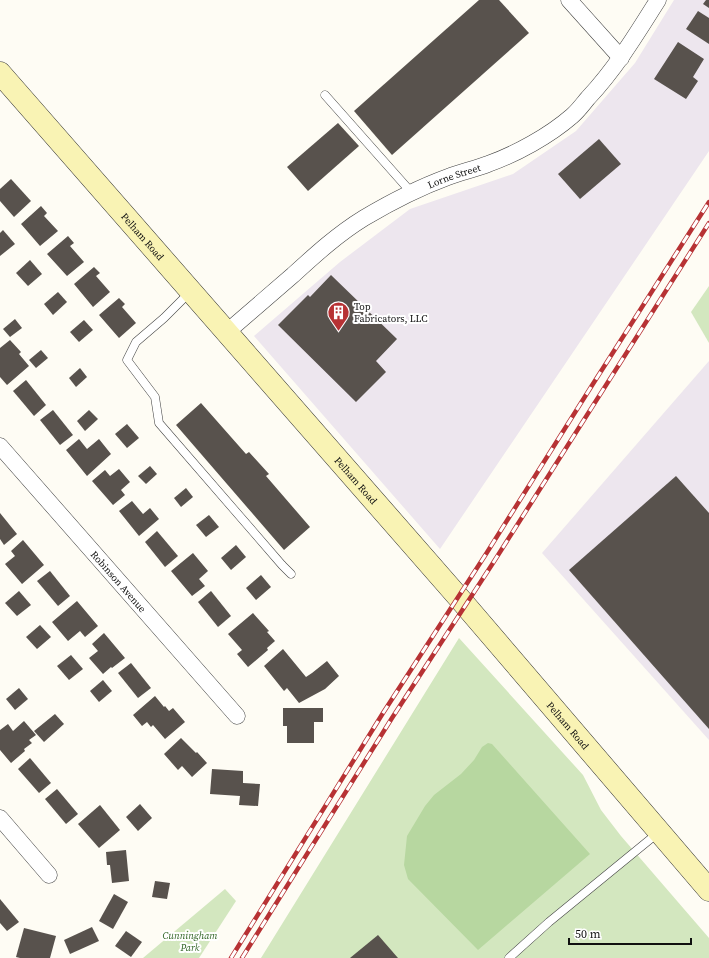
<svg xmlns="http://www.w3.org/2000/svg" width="709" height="958" font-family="'Source Serif 4',serif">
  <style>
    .industrial { fill: #ede6ee }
    .green { fill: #d3e7bf }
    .forest { fill: #b7d7a0 }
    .building { fill: #58524d }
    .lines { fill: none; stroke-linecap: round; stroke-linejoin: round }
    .service-casing { stroke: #434343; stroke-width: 9 }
    .minor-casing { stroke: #434343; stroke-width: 17 }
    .secondary-casing { stroke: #323232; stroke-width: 23 }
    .service { stroke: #fff; stroke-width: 8 }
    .minor { stroke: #fff; stroke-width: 16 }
    .secondary { stroke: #f9f3b4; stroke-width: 22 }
    .rail-casing { stroke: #b73234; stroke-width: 4.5 }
    .rail { stroke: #fff; stroke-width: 3; stroke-dasharray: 9; stroke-linecap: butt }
    .labels { text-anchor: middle; stroke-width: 4; stroke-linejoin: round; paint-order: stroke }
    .street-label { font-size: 10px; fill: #101010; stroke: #fff }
    .poi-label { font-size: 10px; fill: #101010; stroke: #fff; text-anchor: start }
    .park-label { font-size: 10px; font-style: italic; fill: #2f6424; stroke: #fff }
  </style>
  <rect width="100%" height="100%" fill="#fefcf4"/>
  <!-- industrial -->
  <g class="industrial">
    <path d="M 674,0 L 709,0 L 709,151 L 440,549 L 254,336 L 340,262 L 410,209 L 513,174 L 576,131 L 635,63 Z"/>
    <path d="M 709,361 L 709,740 L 542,553 Z"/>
  </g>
  <!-- green -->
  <g class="green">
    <path d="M 709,286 L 709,343 L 691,312 Z"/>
    <path d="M 459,638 L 583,775 L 601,810 L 621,836 L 709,938 L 709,958 L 261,958 Z"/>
    <path d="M 225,889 L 236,901 L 199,958 L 143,958 Z"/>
  </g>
  <!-- forest -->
  <path class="forest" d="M 488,743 L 492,744 L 590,854 L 478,950 L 408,879 L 404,865 L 407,836 L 425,806 L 434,795 L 461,774 L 474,760 L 482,747 Z"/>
  <!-- building -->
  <g class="building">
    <path d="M 479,0 L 499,0 L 529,33 L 392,155 L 354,111 Z"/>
    <path d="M 706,0 L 709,0 L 709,8 L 703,4 Z"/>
    <path d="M 698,11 L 709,18 L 709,44 L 686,29 Z"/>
    <path d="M 678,42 L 704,59 L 693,77 L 698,81 L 686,99 L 654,79 Z"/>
    <path d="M 338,123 L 359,146 L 308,191 L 287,167 Z"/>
    <path d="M 599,139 L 621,164 L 580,199 L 558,174 Z"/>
    <path d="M 11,179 L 31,201 L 14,217 L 0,201 L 0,189 Z"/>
    <path d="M 41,206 L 47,213 L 44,216 L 58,231 L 40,246 L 21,224 Z"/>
    <path d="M 3,230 L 15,244 L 0,256 L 0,233 Z"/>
    <path d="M 68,236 L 74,243 L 70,246 L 84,262 L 67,276 L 47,254 Z"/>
    <path d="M 30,260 L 42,274 L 28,286 L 16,273 Z"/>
    <path d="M 94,267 L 100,273 L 96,276 L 110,292 L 93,307 L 74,284 Z"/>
    <path d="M 331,275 L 397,339 L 376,361 L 386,372 L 356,402 L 278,325 L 308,295 L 310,297 Z"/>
    <path d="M 58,292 L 67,302 L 53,315 L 44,304 Z"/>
    <path d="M 119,298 L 125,304 L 122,307 L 136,323 L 119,338 L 99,315 Z"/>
    <path d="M 15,319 L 22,328 L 10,337 L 3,329 Z"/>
    <path d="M 84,320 L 93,330 L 79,342 L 70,332 Z"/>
    <path d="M 10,340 L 21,352 L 19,354 L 29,366 L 7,385 L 0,377 L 0,348 Z"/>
    <path d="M 41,350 L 48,358 L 36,368 L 29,360 Z"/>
    <path d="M 80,368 L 87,377 L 76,387 L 69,378 Z"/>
    <path d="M 26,380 L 46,405 L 34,416 L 13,391 Z"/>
    <path d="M 201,403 L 246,454 L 249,452 L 269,474 L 266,476 L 310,527 L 284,550 L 176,425 Z"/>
    <path d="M 53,410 L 73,435 L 60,445 L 40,420 Z"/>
    <path d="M 89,410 L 98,419 L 85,431 L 77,421 Z"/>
    <path d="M 127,424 L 139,438 L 127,448 L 115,434 Z"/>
    <path d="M 79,439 L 87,449 L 99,439 L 111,454 L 87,476 L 66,450 Z"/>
    <path d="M 150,466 L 157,474 L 146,484 L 138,476 Z"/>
    <path d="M 119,469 L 130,482 L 121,490 L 125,495 L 113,505 L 92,481 L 105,470 L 110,476 Z"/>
    <path d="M 676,476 L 709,513 L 709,729 L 569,570 Z"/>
    <path d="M 186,488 L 193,497 L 181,507 L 174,498 Z"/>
    <path d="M 132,501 L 143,514 L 150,508 L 159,519 L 139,536 L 119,511 Z"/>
    <path d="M 0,513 L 17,534 L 4,545 L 0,539 Z"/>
    <path d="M 209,515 L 219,527 L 206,537 L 196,525 Z"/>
    <path d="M 157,531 L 178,556 L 165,567 L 145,542 Z"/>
    <path d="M 23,540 L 44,565 L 22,584 L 5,564 L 15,556 L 11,551 Z"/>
    <path d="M 236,545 L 246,557 L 231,570 L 221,558 Z"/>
    <path d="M 193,553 L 208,571 L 199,579 L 205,586 L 192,596 L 171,571 Z"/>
    <path d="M 50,571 L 70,596 L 58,606 L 37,581 Z"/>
    <path d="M 261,575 L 271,587 L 256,600 L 246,588 Z"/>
    <path d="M 19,591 L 31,605 L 17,616 L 5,603 Z"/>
    <path d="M 211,591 L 231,616 L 218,627 L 198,602 Z"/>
    <path d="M 77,601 L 98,626 L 85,637 L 80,631 L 68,641 L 52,622 Z"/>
    <path d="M 253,613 L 269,631 L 267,632 L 275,641 L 267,648 L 268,650 L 248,667 L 237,654 L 242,650 L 228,634 Z"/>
    <path d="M 40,625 L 51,637 L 37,649 L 26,637 Z"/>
    <path d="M 104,633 L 125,658 L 112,668 L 111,667 L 103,674 L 89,658 L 98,651 L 92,644 Z"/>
    <path d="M 283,649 L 306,677 L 312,673 L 327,661 L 339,676 L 325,689 L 299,703 L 287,688 L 284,691 L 264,666 Z"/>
    <path d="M 71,655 L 83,669 L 69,680 L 57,666 Z"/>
    <path d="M 131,663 L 151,688 L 138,698 L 118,673 Z"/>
    <path d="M 103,680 L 112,691 L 99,702 L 90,691 Z"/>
    <path d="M 19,688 L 28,699 L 15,710 L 6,699 Z"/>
    <path d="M 155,696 L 164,707 L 165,706 L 169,711 L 173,708 L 185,722 L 165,739 L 153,725 L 151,727 L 147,722 L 142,726 L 133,715 Z"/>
    <path d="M 283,708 L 323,708 L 323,722 L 314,722 L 314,743 L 287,743 L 287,726 L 283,726 Z"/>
    <path d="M 55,714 L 64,724 L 44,742 L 34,731 Z"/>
    <path d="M 24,721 L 36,735 L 29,740 L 32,743 L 24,749 L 25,751 L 11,763 L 0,750 L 0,730 L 8,724 L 13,731 Z"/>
    <path d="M 181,738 L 196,753 L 197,752 L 207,763 L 192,777 L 182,766 L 178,770 L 164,754 Z"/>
    <path d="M 30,758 L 51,783 L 39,793 L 18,769 Z"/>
    <path d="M 212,769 L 243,771 L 243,783 L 260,784 L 258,806 L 239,805 L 240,796 L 210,794 Z"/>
    <path d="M 57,789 L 78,814 L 66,824 L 45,799 Z"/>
    <path d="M 140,804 L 152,818 L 138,831 L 126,817 Z"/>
    <path d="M 100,805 L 120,830 L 99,848 L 78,824 Z"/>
    <path d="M 126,850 L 129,881 L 112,883 L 110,865 L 107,865 L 106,852 Z"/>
    <path d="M 155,881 L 170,883 L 167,899 L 152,897 Z"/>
    <path d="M 114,894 L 128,902 L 113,929 L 99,921 Z"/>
    <path d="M 0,899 L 19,922 L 7,931 L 0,923 Z"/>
    <path d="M 92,927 L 99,941 L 70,954 L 64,940 Z"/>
    <path d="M 24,928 L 56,936 L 50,958 L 20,958 L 16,957 Z"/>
    <path d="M 126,931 L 142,942 L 131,957 L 115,946 Z"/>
    <path d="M 378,935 L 398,958 L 350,958 Z"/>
  </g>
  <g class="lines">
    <defs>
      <g id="service">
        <path d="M 325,95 L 411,192"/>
        <path d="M 190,292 L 164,318 L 136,342 L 127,360 L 155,397 L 159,423 L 282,565 L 291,574"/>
        <path d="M 509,958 L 549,922 L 659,832"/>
      </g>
      <g id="minor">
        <path d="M 569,0 L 621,58"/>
        <path id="s1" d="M 227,332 C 249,313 271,294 293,275 C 316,254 338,234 364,218 C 391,202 418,188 448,177 C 461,172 475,169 488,164 C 516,154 549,136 572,116 C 578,111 583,104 588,98 C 616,68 636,35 658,0"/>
        <path id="s2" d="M 0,446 L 237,716"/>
        <path d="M 0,818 L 49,875"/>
      </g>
      <g id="secondary">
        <path id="s3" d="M 0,73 L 460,599 L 709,890"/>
      </g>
    </defs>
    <!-- service casing -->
    <use href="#service" class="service-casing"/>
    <!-- minor casing -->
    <use href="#minor" class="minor-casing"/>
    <!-- secondary casing -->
    <use href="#secondary" class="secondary-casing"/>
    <!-- service -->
    <use href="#service" class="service"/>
    <!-- minor -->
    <use href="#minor" class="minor"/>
    <!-- secondary -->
    <use href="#secondary" class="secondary"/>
    <defs>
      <g id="rail">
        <path d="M 231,958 L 383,713 L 486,554 L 591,387 L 709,202"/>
        <path d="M 242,958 L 392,718 L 493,563 L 709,223"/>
      </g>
    </defs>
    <!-- rail casing -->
    <use href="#rail" class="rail-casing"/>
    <!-- rail -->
    <use href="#rail" class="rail"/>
  </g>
  <!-- icons -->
  <defs>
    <symbol id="building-pin" viewBox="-11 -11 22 30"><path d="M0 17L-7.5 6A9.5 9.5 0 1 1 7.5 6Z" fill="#b73234" stroke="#fff"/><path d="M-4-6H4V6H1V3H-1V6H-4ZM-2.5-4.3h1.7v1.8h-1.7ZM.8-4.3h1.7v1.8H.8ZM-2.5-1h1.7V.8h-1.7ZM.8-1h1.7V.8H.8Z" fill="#fff"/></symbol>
  </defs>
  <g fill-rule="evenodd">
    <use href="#building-pin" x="326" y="300" width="25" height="34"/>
  </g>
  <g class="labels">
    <!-- street labels -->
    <g class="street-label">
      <text dy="4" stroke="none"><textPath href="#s1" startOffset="278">Lorne Street</textPath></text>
      <text dy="4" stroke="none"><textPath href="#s3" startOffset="217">Pelham Road</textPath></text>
      <text dy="4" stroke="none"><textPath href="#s3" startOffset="541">Pelham Road</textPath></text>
      <text dy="4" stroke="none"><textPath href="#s2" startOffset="180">Robinson Avenue</textPath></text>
      <text dy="4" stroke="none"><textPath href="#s3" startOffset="865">Pelham Road</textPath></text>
    </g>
    <!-- poi labels -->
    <g class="poi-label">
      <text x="354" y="310">Top<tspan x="354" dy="12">Fabricators, LLC</tspan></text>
    </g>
    <!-- park labels -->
    <g class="park-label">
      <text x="190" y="939">Cunningham<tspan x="190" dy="12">Park</tspan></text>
    </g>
  </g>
  <!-- scale -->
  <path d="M569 938v6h122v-6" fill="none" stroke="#101010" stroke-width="2"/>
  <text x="575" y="938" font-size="12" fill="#101010" stroke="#ffffff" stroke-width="3" paint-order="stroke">50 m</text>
</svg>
